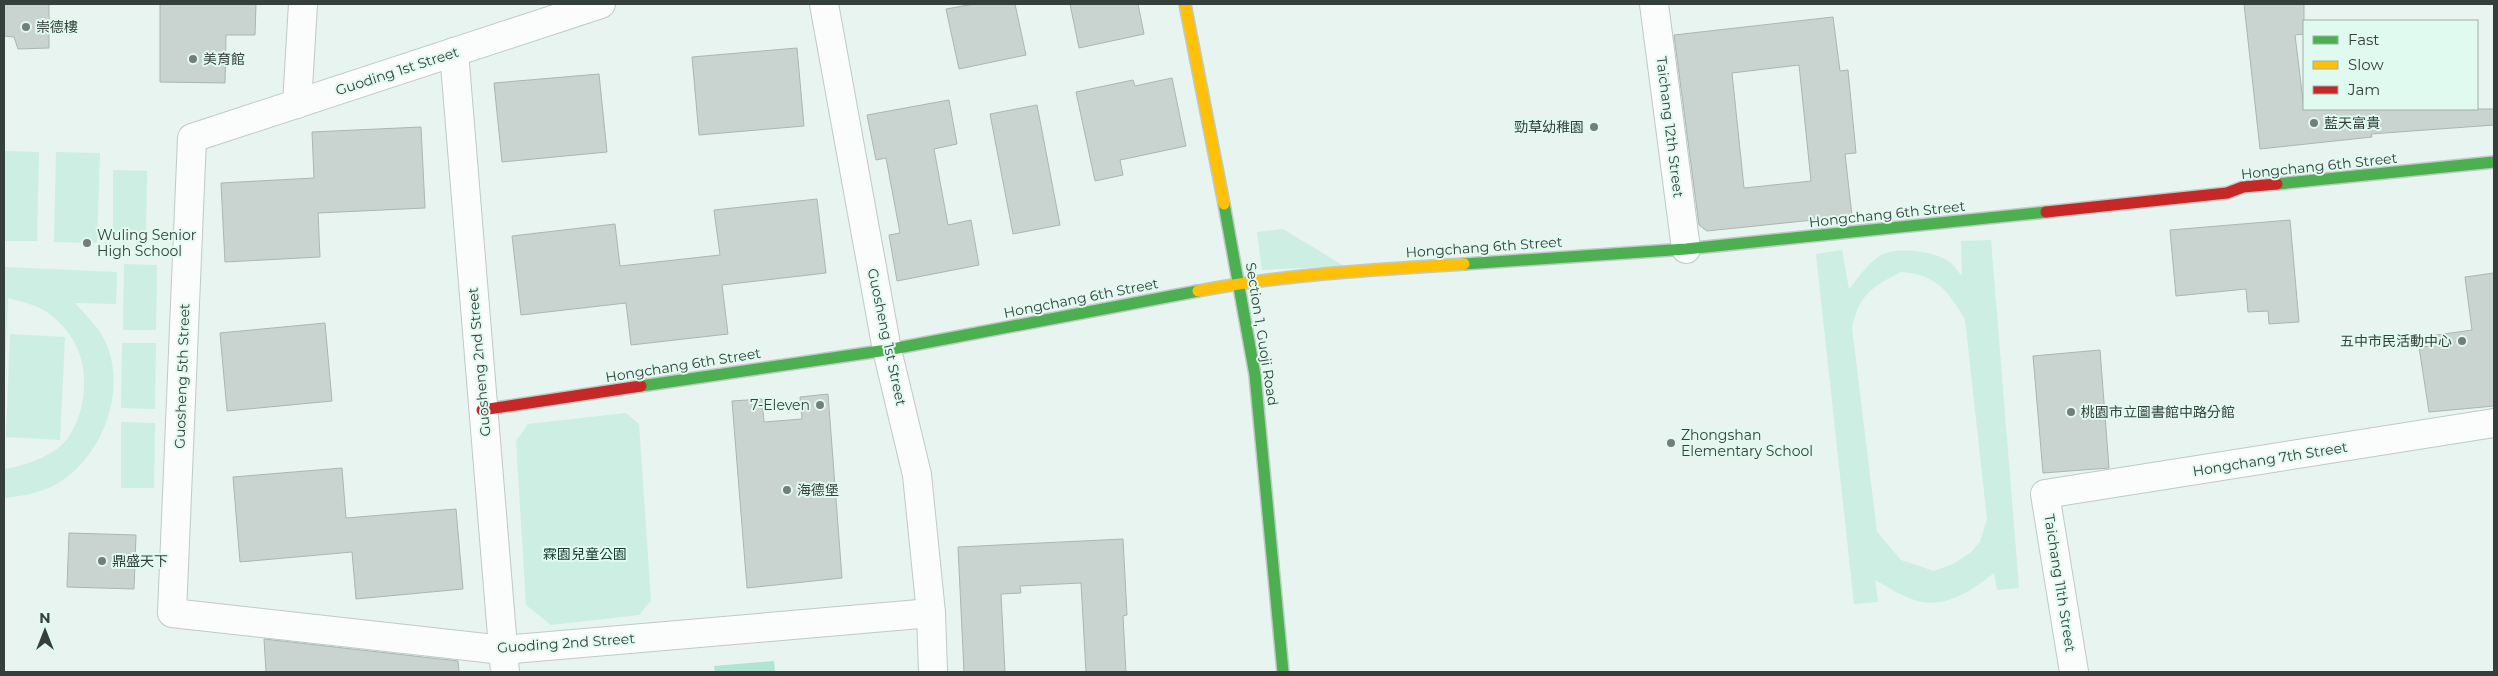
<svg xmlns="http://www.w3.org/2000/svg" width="2498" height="676" font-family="Montserrat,'Noto Sans TC',sans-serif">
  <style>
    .green { fill: #cdeee2; fill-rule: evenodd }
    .forest { fill: #b1e4d3 }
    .building { fill: #c9d4d0; stroke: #abb6b1; fill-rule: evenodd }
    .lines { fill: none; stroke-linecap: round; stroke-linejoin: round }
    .street-casing { stroke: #bfcac5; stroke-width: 30 }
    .fast-casing { stroke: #bfcac5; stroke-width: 14 }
    .slow-casing { stroke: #bfcac5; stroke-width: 14 }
    .jam-casing { stroke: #bfcac5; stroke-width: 14 }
    .street { stroke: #fbfdfd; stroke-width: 28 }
    .fast { stroke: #4caf50; stroke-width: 11 }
    .slow { stroke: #ffc107; stroke-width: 11 }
    .jam { stroke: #c62828; stroke-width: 11 }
    .poi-dot { fill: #737e7a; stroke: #e1faf0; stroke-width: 2 }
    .labels { text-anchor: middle; stroke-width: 4; stroke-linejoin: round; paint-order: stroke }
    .poi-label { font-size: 14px; fill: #353f3b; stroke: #e1faf0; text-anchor: start }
    .street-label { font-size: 14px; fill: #353f3b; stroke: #e1faf0 }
    .park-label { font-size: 14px; fill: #143a2f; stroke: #e1faf0 }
  </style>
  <rect width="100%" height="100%" fill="#e7f4ef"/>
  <!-- green -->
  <g class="green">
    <path d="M 4,151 L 39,152 L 37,241 L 4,241 Z"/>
    <path d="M 56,152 L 100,153 L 97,243 L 54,242 Z"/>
    <path d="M 113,170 L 147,171 L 146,236 L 113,236 Z"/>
    <path d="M 1283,229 L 1344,266 L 1262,270 L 1257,232 Z"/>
    <path d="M 1991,240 L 2019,588 L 1997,590 L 1994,573 C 1975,588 1949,607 1922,602 C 1906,599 1890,588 1875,580 L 1878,602 L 1854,604 L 1816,254 L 1842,250 L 1849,289 C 1859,277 1868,263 1881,255 C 1898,246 1938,251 1952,264 C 1956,268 1959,273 1962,276 L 1961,241 ZM 1901,272 C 1936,274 1948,291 1965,319 L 1987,519 L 1980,542 L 1970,553 L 1953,564 L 1934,571 L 1901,560 L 1877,532 L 1852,328 C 1859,294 1872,287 1901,272 Z"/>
    <path d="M 124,264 L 157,265 L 156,330 L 123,330 Z"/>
    <path d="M 4,267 L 117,272 L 116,304 L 75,303 C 87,317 102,330 108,348 C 126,398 99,462 53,486 C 38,493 22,496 5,498 L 4,469 C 23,466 41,460 57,449 C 83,430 91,379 78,350 C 72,335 61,322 47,312 C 36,305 20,301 8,298 L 4,399 Z"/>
    <path d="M 10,334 L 65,337 L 60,440 L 6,437 Z"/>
    <path d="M 122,343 L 156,343 L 155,409 L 121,408 Z"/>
    <path d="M 626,413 L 639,424 L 651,601 L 639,615 L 551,625 L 526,605 L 516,441 L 528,424 Z"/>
    <path d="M 121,422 L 155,423 L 154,488 L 121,488 Z"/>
  </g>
  <!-- forest -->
  <path class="forest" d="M 774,661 L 775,672 L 715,672 L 714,666 Z"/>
  <!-- building -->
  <g class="building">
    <path d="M 4,4 L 49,4 L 49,48 L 18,49 L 14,37 L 4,36 Z"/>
    <path d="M 160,4 L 256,4 L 255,35 L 226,35 L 225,83 L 160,82 Z"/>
    <path d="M 974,4 L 1015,4 L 1026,55 L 959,69 L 946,9 Z"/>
    <path d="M 1070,4 L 1138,4 L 1144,34 L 1079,48 Z"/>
    <path d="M 2244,4 L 2304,4 L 2304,34 L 2295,35 L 2304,109 L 2494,109 L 2494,125 L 2371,134 L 2372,137 L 2260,149 Z"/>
    <path d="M 1833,17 L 1840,71 L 1848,70 L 1856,153 L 1845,154 L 1852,216 L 1707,231 L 1699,225 L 1674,35 ZM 1799,65 L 1811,181 L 1744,188 L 1732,73 Z"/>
    <path d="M 797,48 L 804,126 L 699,135 L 692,57 Z"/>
    <path d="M 599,74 L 607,152 L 502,162 L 494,83 Z"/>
    <path d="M 1172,78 L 1186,146 L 1120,160 L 1123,175 L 1095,181 L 1076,92 L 1133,80 L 1135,86 Z"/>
    <path d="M 949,100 L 957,144 L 934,149 L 948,225 L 971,220 L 979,265 L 897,281 L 889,235 L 900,233 L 886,158 L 876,160 L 867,115 Z"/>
    <path d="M 1037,105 L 1060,225 L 1013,234 L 990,114 Z"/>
    <path d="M 421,127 L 425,208 L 318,213 L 320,257 L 225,262 L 221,183 L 314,178 L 312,132 Z"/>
    <path d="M 817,199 L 826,273 L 722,285 L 728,334 L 631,345 L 626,303 L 521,315 L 512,236 L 615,224 L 620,266 L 720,255 L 714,210 Z"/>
    <path d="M 2290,220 L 2299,322 L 2269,324 L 2268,311 L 2248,312 L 2246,289 L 2176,296 L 2170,230 Z"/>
    <path d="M 2494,273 L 2494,406 L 2429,412 L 2419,347 L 2431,346 L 2430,336 L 2472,330 L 2465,277 Z"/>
    <path d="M 325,323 L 332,401 L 227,411 L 220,333 Z"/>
    <path d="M 2100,350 L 2109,468 L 2043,473 L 2033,356 Z"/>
    <path d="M 828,394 L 842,578 L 747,588 L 732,401 L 762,399 L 764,422 L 802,419 L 800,397 Z"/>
    <path d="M 342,468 L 346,518 L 456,509 L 463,589 L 356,599 L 352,552 L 240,562 L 233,477 Z"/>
    <path d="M 69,533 L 136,535 L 134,589 L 67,587 Z"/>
    <path d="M 1123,539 L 1127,615 L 1123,616 L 1126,672 L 1086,672 L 1081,583 L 1020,586 L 1021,593 L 1001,594 L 1005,672 L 964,672 L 958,547 Z"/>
    <path d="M 264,639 L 458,661 L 459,672 L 266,672 Z"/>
  </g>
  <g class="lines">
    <defs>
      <g id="street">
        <path d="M 601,4 L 192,138 L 172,613 L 503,650 L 931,613"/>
        <path d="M 824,4 L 887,350 L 917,475 L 931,613 L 933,672"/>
        <path d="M 1654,4 L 1686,249"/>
        <path d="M 454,52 L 505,672"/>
        <path d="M 297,104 L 303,4"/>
        <path d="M 2074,672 L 2045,494 L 2494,423"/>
      </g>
      <g id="fast">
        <path d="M 2277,184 L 2494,162"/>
        <path d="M 1224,204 L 1255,375 L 1283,672"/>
        <path d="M 1464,264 L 1686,249 L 2046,212"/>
        <path d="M 641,386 L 887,350 L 1198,291"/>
      </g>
      <g id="slow">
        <path d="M 1185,4 L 1224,204"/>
        <path d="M 1198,291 C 1286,274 1375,270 1464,264"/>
      </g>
      <g id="jam">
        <path d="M 2046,212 L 2227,193 L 2243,187 L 2277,184"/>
        <path d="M 482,410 L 641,386"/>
      </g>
    </defs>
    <!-- street casing -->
    <use href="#street" class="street-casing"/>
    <!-- fast casing -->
    <use href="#fast" class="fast-casing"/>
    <!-- slow casing -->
    <use href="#slow" class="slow-casing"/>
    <!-- jam casing -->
    <use href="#jam" class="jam-casing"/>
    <!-- street -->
    <use href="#street" class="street"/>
    <!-- fast -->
    <use href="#fast" class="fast"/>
    <!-- slow -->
    <use href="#slow" class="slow"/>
    <!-- jam -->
    <use href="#jam" class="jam"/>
  </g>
  <!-- markers -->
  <g class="poi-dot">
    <circle cx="26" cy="27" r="5"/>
    <circle cx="193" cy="59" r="5"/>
    <circle cx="2314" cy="123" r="5"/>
    <circle cx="1594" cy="127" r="5"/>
    <circle cx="87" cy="243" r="5"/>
    <circle cx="2462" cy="341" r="5"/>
    <circle cx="820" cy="405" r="5"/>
    <circle cx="2071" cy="412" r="5"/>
    <circle cx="1671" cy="443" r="5"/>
    <circle cx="787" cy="490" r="5"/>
    <circle cx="102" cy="561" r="5"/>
  </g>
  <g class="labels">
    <!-- poi labels -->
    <g class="poi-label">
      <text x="36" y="32">崇德樓</text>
      <text x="203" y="64">美育館</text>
      <text x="2324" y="128">藍天富貴</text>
      <text x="1584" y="132" text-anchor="end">勁草幼稚園</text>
      <text x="97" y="240">Wuling Senior<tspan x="97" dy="16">High School</tspan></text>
      <text x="2452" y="346" text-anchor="end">五中市民活動中心</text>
      <text x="810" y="410" text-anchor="end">7-Eleven</text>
      <text x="2081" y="417">桃園市立圖書館中路分館</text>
      <text x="1681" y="440">Zhongshan<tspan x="1681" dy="16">Elementary School</tspan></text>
      <text x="797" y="495">海德堡</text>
      <text x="112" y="566">鼎盛天下</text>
    </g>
    <!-- street labels -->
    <g class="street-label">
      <text transform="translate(397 71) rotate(-18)" y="5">Guoding 1st Street</text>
      <text transform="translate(1670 127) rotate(83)" y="5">Taichang 12th Street</text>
      <text transform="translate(2319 166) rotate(-6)" y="5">Hongchang 6th Street</text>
      <text transform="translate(1887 214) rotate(-6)" y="5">Hongchang 6th Street</text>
      <text transform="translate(1484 247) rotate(-4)" y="5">Hongchang 6th Street</text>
      <text transform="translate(1081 298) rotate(-11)" y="5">Hongchang 6th Street</text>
      <text transform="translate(1262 334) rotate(81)" y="5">Section 1, Guoji Road</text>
      <text transform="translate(887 337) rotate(78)" y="5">Guosheng 1st Street</text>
      <text transform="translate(479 362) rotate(-95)" y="5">Guosheng 2nd Street</text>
      <text transform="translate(683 365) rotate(-9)" y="5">Hongchang 6th Street</text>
      <text transform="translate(182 376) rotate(-88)" y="5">Guosheng 5th Street</text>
      <text transform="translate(2270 459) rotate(-9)" y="5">Hongchang 7th Street</text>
      <text transform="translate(2060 583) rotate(81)" y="5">Taichang 11th Street</text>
      <text transform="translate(566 643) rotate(-4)" y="5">Guoding 2nd Street</text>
    </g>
    <!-- park labels -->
    <g class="park-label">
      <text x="585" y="559">霖園兒童公園</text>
    </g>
  </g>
  <!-- border -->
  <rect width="2498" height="676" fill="none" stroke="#353f3b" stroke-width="10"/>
  <!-- legend -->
  <rect x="2303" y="20" width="175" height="90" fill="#e1faf0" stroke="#9cafa8"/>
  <rect x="2313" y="36" width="25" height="8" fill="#4caf50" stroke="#9cafa8"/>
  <text x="2348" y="45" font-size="15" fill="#353f3b">Fast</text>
  <rect x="2313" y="61" width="25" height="8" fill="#ffc107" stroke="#9cafa8"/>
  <text x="2348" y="70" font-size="15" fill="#353f3b">Slow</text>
  <rect x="2313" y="86" width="25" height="8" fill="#c62828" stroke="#9cafa8"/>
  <text x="2348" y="95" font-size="15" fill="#353f3b">Jam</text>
  <!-- north arrow -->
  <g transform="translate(45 631)" stroke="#e1faf0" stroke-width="4" paint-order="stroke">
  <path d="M0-4L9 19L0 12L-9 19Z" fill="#353f3b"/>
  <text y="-8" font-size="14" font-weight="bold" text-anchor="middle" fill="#353f3b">N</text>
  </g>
</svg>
